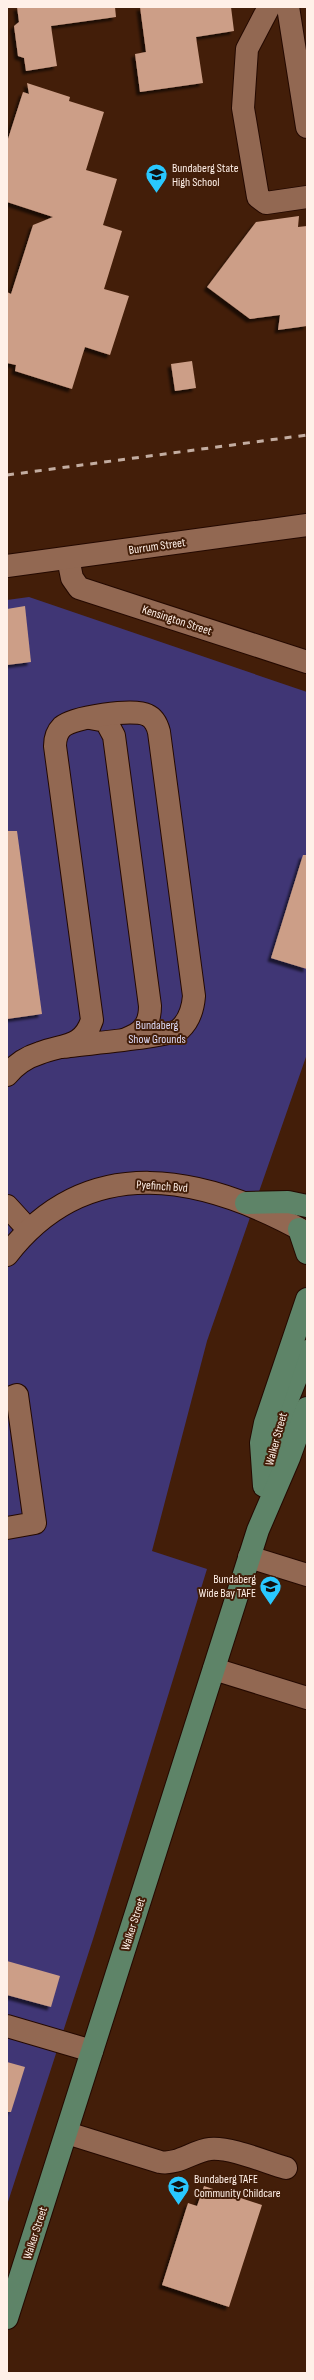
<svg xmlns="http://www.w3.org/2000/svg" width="314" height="2380" font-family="'Sofia Sans Condensed',sans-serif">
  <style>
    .green { fill: #403675 }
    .building { fill: #cc9e87; filter: url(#shadow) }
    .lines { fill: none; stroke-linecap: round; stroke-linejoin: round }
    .minor-casing { stroke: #240900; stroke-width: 24 }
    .major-casing { stroke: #240900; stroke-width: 24 }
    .minor { stroke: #926852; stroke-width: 22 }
    .major { stroke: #5e8468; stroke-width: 22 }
    .rail { stroke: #c3ada1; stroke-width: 3; stroke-dasharray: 7 7; stroke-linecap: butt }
    .labels { text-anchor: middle; stroke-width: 4; stroke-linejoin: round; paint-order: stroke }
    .poi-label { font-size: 12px; fill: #fff0e8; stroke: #431e09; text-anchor: start }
    .street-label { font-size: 12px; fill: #fff0e8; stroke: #431e09 }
    .park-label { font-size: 12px; fill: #dddbf8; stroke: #431e09 }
  </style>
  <defs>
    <filter id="shadow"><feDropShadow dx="-3.5" dy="3.5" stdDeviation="1" flood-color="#0009"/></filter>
  </defs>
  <rect width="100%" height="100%" fill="#431e09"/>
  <!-- green -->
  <path class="green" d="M 29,597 L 307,692 L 307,1054 L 207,1341 L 152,1551 L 207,1569 L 94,1936 L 7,2205 L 7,600 Z"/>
  <!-- building -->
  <g class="building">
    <path d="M 17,7 L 115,7 L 116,17 L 51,26 L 57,66 L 26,71 L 24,58 L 18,56 L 14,26 L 19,22 Z"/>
    <path d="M 140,7 L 231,7 L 234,31 L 196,37 L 203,83 L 140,92 L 135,54 L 146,52 Z"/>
    <path d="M 27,83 L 70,97 L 69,101 L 104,112 L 86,170 L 117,179 L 103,225 L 122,231 L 104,289 L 129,296 L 110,355 L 85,347 L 72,389 L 15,371 L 16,365 L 7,363 L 7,292 L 11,294 L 33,225 L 53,217 L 7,202 L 7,142 L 23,92 L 29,94 Z"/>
    <path d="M 299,216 L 298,227 L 307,226 L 307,326 L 278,330 L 280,315 L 250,319 L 207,287 L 256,222 Z"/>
    <path d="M 192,361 L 196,388 L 175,391 L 171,364 Z"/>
    <path d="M 25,606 L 31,662 L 7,665 L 7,609 Z"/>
    <path d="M 7,831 L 17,831 L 42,1014 L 7,1019 Z"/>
    <path d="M 303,855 L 307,855 L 307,969 L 271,958 Z"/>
    <path d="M 7,1961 L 60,1976 L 51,2007 L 7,1995 Z"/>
    <path d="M 7,2062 L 25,2067 L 11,2112 L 7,2112 Z"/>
    <path d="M 204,2186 L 262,2205 L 229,2307 L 162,2285 L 188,2203 L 197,2206 Z"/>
  </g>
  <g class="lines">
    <defs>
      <g id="minor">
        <path d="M 269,7 L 247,49 L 243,108 L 258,197 L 266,203 L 307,197"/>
        <path d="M 288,7 L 307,127"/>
        <path d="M 68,558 L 72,578 L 79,588 L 307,662"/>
        <path d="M 7,566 L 307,525"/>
        <path d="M 90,718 L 106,721 L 114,736 L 150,1006 C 150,1024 143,1033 126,1039"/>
        <path d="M 7,1075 C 16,1064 27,1057 40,1053 C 64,1044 83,1048 92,1020 L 55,746 C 55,739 57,732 62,727 C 73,717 134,708 147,715 C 154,718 157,724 159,732 L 194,996 C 193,1008 190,1020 180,1029 C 170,1037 82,1044 63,1047"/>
        <path d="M 7,1206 L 28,1229"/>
        <path d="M 7,1255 C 89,1149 205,1176 307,1233"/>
        <path d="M 7,1399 L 17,1395 L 35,1523 L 7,1528"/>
        <path d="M 249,1557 L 307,1575"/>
        <path d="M 214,1669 L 307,1698"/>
        <path d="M 7,2026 L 92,2051"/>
        <path d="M 67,2133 L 160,2162 C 178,2165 193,2151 210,2149 C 231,2147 265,2162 286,2168"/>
      </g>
      <g id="major">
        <path d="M 246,1203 L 288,1202 L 307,1206"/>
        <path d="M 299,1229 L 307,1253"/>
        <path d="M 272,1456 L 285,1406 L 307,1351"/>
        <path d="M 264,1486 L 261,1443 L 265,1423 L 307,1299"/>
        <path d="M 7,2318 L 258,1530 L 289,1458 L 307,1408"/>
      </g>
    </defs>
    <!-- minor casing -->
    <use href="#minor" class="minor-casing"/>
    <!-- major casing -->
    <use href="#major" class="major-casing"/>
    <!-- minor -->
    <use href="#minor" class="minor"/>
    <!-- major -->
    <use href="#major" class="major"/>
    <!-- rail -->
    <path class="rail" d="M 7,475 L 307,435"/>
  </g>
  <!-- icons -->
  <defs>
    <symbol id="school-pin" viewBox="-11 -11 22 30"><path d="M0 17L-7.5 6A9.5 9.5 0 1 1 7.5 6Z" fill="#29c8ff" stroke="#431e09"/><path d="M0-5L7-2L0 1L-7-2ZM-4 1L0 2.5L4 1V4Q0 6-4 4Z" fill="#111"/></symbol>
    <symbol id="university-pin" viewBox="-11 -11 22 30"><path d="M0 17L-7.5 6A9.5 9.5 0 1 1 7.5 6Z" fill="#29c8ff" stroke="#431e09"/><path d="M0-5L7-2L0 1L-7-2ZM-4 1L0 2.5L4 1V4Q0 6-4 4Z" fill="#111"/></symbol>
  </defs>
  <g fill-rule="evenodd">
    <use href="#school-pin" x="144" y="162" width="25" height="34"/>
    <use href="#university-pin" x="258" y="1574" width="25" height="34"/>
    <use href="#school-pin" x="166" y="2174" width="25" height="34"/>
  </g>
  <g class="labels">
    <!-- poi labels -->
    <g class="poi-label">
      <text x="172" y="172">Bundaberg State<tspan x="172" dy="14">High School</tspan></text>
      <text x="256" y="1583" text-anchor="end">Bundaberg<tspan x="256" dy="14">Wide Bay TAFE</tspan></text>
      <text x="194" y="2183">Bundaberg TAFE<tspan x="194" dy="14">Community Childcare</tspan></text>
    </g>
    <!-- street labels -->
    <g class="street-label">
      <text transform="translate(157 546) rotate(-8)" y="4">Burrum Street</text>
      <text transform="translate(177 620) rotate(18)" y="4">Kensington Street</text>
      <text transform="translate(162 1186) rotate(4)" y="4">Pyefinch Bvd</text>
      <text transform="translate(276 1439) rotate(-75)" y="4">Walker Street</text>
      <text transform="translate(133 1924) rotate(-72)" y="4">Walker Street</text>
      <text transform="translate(35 2233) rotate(-72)" y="4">Walker Street</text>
    </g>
    <!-- park labels -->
    <g class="park-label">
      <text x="157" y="1029">Bundaberg<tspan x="157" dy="14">Show Grounds</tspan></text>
    </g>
  </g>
  <!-- border -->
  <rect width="314" height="2380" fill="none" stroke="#fff0e8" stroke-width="16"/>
</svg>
